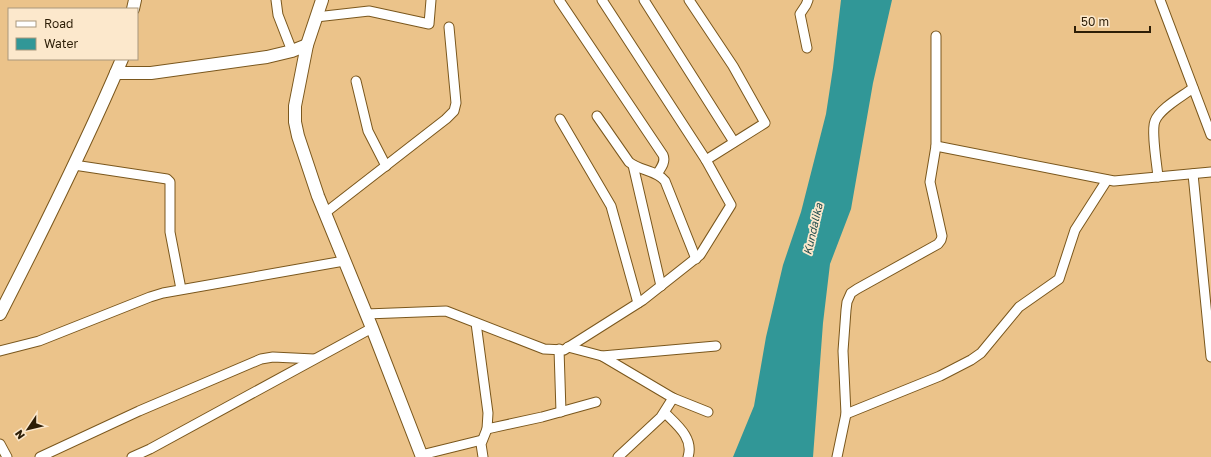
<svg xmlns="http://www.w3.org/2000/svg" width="1211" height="457" font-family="'Golos Text',sans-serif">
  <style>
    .water { fill: #319797 }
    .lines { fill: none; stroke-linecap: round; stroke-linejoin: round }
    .minor-casing { stroke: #7a571d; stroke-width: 11 }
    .tertiary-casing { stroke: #7a571d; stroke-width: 14 }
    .minor { stroke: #fff; stroke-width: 9 }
    .tertiary { stroke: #fff; stroke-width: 12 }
    .labels { text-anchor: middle; stroke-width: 3.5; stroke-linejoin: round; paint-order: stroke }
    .water-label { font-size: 11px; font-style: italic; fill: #265151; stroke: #fce8cc }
  </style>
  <rect width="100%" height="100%" fill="#ebc38a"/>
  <!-- water -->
  <path class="water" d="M 841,0 L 892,0 L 873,83 L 851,209 L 830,264 L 823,323 L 813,457 L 733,457 L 754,406 L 766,337 L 783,265 L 801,212 L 826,114 L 833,68 Z"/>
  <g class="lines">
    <defs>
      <g id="minor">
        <path d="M 276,0 L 278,15 L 292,51"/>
        <path d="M 559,0 L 663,155 C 666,162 661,168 657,174"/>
        <path d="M 602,0 L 706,160"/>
        <path d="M 644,0 L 734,142"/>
        <path d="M 1160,0 L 1211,135"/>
        <path d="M 316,17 L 369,11 L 429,24 L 431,0"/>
        <path d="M 807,48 L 800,14 L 806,5 L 808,0"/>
        <path d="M 356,81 L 368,131 L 386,166"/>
        <path d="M 597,116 L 629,162 C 640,171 656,170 665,181 L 696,259"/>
        <path d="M 560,119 L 611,206 L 638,303"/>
        <path d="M 936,146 L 1114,181 L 1211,172"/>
        <path d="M 74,165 L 167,179 L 170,182 L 170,232 L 181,289"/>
        <path d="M 633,165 L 661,286"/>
        <path d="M 1193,174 L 1211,357"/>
        <path d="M 1158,177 C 1157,165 1151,131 1155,121 C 1160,108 1183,96 1193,88"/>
        <path d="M 325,213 L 446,119 L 454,111 L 456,103 L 449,27"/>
        <path d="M 366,314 L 446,311 L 544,349 L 564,350 L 643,300 L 700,255 L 731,205 L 706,160 L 765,123 L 733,66 L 689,0"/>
        <path d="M 476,323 L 488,413 L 487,429 L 481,444 L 483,457"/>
        <path d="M 568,347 L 602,356 L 716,346"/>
        <path d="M 559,349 L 561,412"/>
        <path d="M 0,351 L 39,341 L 150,297 L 163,293 L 344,261"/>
        <path d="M 602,356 L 673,398 L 708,412"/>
        <path d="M 665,413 C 677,425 694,438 688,457"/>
        <path d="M 846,414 L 940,376 L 971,360 L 981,353 L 1019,307 L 1059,279 L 1075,230 L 1107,180"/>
        <path d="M 487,429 L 542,417 L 596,402"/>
        <path d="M 0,444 L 7,457"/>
        <path d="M 421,455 L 482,440"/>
        <path d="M 40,457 L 139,411 L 261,359 L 273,357 L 314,359"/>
        <path d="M 132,457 L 150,449 L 372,328"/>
        <path d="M 618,457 L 661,417 L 673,398"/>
        <path d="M 837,457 L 846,414 L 843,351 L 846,310 L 847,302 L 851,293 L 857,289 L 938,244 L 941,240 L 942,236 L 930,182 L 936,146 L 936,36"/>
      </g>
      <g id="tertiary">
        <path d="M 322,0 L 307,45 L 295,106 L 295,122 L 298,136 L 318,196 L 372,328 L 422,457"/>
        <path d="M 133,9 L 135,0"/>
        <path d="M 116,73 L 151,73 L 267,57 L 292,51 L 307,45"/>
        <path d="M 0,314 C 43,230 85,146 122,59"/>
      </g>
    </defs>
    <!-- minor casing -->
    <use href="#minor" class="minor-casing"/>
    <!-- tertiary casing -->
    <use href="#tertiary" class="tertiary-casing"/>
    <!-- minor -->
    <use href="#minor" class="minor"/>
    <!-- tertiary -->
    <use href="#tertiary" class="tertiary"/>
  </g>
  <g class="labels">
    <!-- water labels -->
    <g class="water-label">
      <text transform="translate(813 229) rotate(-77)" y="4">Kundalika</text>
    </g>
  </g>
  <!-- legend -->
  <rect x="8" y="8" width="130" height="52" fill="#fce8cc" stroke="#a9977d"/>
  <rect x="16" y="21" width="20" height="6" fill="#ffffff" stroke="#a9977d"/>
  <text x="44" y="28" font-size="12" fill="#2d1e07">Road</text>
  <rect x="16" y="38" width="20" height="12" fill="#319797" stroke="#a9977d"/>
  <text x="44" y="48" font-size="12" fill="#2d1e07">Water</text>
  <!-- north arrow -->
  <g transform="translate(28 429) rotate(235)" stroke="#fce8cc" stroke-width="3" paint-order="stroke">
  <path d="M0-3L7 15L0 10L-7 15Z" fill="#2d1e07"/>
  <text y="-6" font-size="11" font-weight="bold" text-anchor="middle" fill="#2d1e07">N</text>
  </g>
  <!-- scale -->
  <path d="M1075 26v6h75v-6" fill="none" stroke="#2d1e07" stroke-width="2"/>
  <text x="1081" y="26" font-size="12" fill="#2d1e07" stroke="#fce8cc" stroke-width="3" paint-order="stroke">50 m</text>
</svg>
